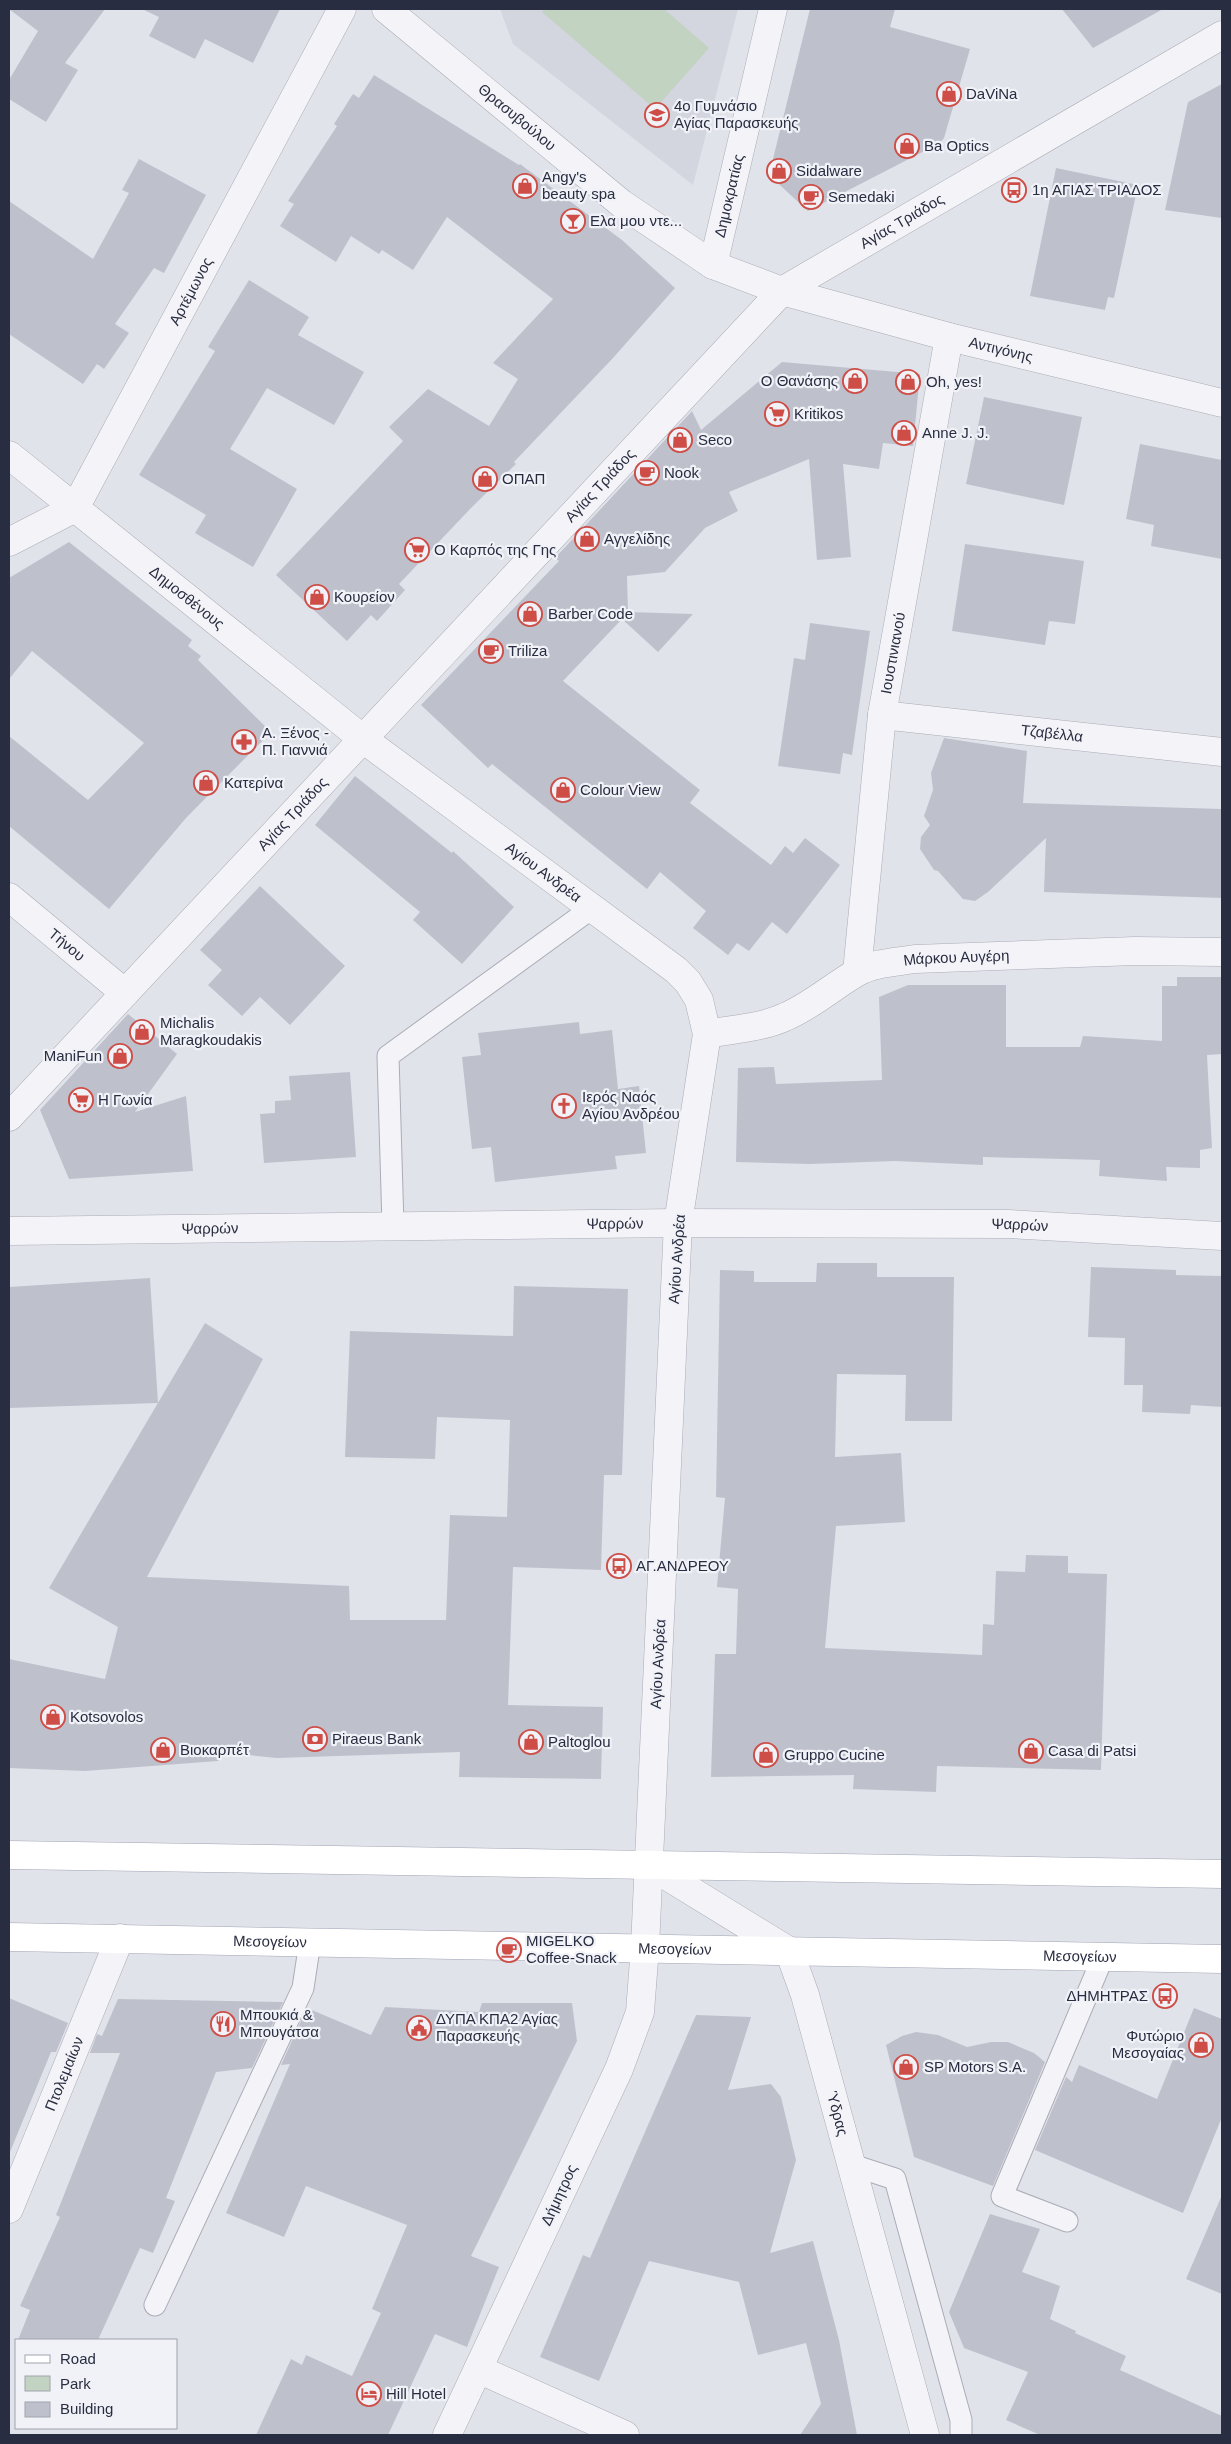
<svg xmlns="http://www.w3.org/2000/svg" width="1231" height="2444" font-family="Helvetica,sans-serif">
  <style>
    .built { fill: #d3d5df }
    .green { fill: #c3d3c2 }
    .building { fill: #bec1cc }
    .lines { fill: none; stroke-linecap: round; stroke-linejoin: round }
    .service-casing { stroke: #aaacb7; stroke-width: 23 }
    .minor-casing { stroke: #aaacb7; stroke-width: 29 }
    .tertiary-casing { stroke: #aaacb7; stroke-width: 29 }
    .primary-casing { stroke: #a0a4b5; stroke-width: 29 }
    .service { stroke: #f4f4f8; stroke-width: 21 }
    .minor { stroke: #f4f4f8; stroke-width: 28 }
    .tertiary { stroke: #f4f4f8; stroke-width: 28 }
    .primary { stroke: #fff; stroke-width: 28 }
    .labels { text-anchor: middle; stroke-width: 4.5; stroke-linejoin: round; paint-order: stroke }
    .poi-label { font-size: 15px; fill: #292d41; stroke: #f1f2f7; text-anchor: start }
    .street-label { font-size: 15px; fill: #292d41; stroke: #f1f2f7 }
  </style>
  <rect width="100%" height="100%" fill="#e1e3ea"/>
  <!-- built -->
  <path class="built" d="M 500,9 L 738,9 L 693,185 L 513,44 Z"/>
  <!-- green -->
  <path class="green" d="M 545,9 L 664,9 L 709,48 L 655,109 L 542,12 Z"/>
  <!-- building -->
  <g class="building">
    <path d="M 9,9 L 105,9 L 65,63 L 78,70 L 46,122 L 9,99 L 9,80 L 38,31 Z"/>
    <path d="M 142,9 L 280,9 L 253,63 L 205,39 L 195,59 L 149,36 L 159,17 Z"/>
    <path d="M 810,9 L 895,9 L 890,27 L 970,49 L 944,138 L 940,143 L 808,211 L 769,175 Z"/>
    <path d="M 1062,9 L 1163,9 L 1093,48 Z"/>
    <path d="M 374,75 L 519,165 L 520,164 L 622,240 L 675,288 L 613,358 L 514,462 L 516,464 L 471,508 L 399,584 L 405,590 L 377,621 L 371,615 L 347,641 L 276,575 L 403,441 L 389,427 L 428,389 L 489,426 L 518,379 L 493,363 L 553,299 L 447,217 L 413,270 L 382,250 L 379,254 L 351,236 L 336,262 L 280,226 L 294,204 L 288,201 L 337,126 L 334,124 L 353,94 L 359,98 Z"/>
    <path d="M 1222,84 L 1222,218 L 1165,210 L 1188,102 Z"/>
    <path d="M 139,159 L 206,195 L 164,273 L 154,268 L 115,324 L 129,333 L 104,369 L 97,364 L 83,384 L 9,334 L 9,201 L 93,259 L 129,193 L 122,190 Z"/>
    <path d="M 1056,168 L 1138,185 L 1114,298 L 1108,297 L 1105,310 L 1030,296 Z"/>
    <path d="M 249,280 L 309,317 L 298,335 L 364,372 L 334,425 L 267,388 L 230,449 L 297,489 L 253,567 L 195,533 L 206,515 L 139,475 L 215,351 L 208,347 Z"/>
    <path d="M 782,362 L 920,374 L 913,446 L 883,443 L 879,469 L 843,464 L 851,557 L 817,560 L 809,459 L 729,492 L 738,511 L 705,528 L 665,572 L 627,576 L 628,612 L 693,614 L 658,652 L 622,619 L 563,681 L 700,790 L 690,803 L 771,865 L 785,846 L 793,853 L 805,838 L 840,865 L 787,934 L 772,922 L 749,951 L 737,943 L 728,955 L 693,928 L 706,911 L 660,872 L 647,889 L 492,764 L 488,768 L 421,705 L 559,561 L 555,558 L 692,411 L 701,430 Z"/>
    <path d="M 984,397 L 1082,417 L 1064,505 L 966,484 Z"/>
    <path d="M 1140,444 L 1222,460 L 1222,559 L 1151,546 L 1154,525 L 1126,519 Z"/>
    <path d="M 69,542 L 192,640 L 188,646 L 201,656 L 198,660 L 271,732 L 186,818 L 109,909 L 9,826 L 9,736 L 88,800 L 144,743 L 32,651 L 9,679 L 9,578 Z"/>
    <path d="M 965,544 L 1084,561 L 1075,624 L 1049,621 L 1045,645 L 952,631 Z"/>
    <path d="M 810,623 L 870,631 L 852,755 L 843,753 L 840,774 L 778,766 L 794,658 L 805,660 Z"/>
    <path d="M 944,738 L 1027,751 L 1023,803 L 1222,809 L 1222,898 L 1044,892 L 1046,838 L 988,892 L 975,901 L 963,899 L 938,871 L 934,870 L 920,849 L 921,837 L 930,825 L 924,816 L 933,790 L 931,773 Z"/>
    <path d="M 355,776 L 452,853 L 453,851 L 514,907 L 462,964 L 413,920 L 420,912 L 315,825 Z"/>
    <path d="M 260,886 L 345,966 L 290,1025 L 260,997 L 242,1016 L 208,985 L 222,970 L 200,950 Z"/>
    <path d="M 1177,977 L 1222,977 L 1222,1054 L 1207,1055 L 1212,1148 L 1200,1150 L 1200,1168 L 1166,1167 L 1167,1181 L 1099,1176 L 1100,1160 L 983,1157 L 983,1165 L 895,1161 L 810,1164 L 736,1162 L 738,1068 L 774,1067 L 776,1084 L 882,1080 L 879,997 L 908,985 L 1006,985 L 1006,1047 L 1080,1047 L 1083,1036 L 1162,1041 L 1162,986 L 1177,986 Z"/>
    <path d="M 128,1014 L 177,1054 L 135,1112 L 186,1096 L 193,1171 L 69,1179 L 40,1110 Z"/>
    <path d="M 579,1022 L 580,1034 L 612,1030 L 618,1089 L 639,1086 L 646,1153 L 615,1156 L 617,1169 L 495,1182 L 491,1147 L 472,1149 L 462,1057 L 481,1055 L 478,1033 Z"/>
    <path d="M 350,1072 L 356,1157 L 264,1163 L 260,1114 L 275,1113 L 275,1101 L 291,1100 L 289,1076 Z"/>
    <path d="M 817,1263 L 877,1263 L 877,1277 L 954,1277 L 952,1421 L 905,1421 L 906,1375 L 837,1374 L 835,1457 L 901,1453 L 905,1522 L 836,1526 L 825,1648 L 982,1655 L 983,1624 L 994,1625 L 996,1571 L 1025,1572 L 1026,1555 L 1068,1556 L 1068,1573 L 1107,1574 L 1101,1770 L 937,1766 L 936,1792 L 853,1789 L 854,1775 L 711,1777 L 715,1654 L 736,1654 L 738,1589 L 717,1587 L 725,1498 L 716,1497 L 720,1270 L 754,1271 L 754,1282 L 816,1282 Z"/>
    <path d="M 1091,1267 L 1176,1270 L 1176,1275 L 1222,1276 L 1222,1407 L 1191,1405 L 1190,1414 L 1142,1412 L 1143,1385 L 1124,1385 L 1125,1338 L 1088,1337 Z"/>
    <path d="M 150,1278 L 158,1403 L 9,1408 L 9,1287 Z"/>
    <path d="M 514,1286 L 628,1289 L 622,1475 L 604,1475 L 601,1570 L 513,1567 L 508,1705 L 603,1707 L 601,1779 L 459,1777 L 460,1752 L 277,1758 L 228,1753 L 218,1761 L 85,1771 L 9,1768 L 9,1659 L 105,1679 L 118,1627 L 49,1588 L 205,1323 L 263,1359 L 147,1577 L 349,1586 L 350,1620 L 446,1620 L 450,1515 L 507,1517 L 510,1420 L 437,1417 L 435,1459 L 345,1457 L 350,1331 L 513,1336 Z"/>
    <path d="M 9,1998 L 68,2023 L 56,2052 L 51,2052 L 10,2152 Z"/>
    <path d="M 118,1999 L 283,2002 L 252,2068 L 216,2072 L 166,2198 L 175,2201 L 153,2253 L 140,2248 L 98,2340 L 18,2340 L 30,2310 L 20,2306 L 60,2217 L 56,2215 L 120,2053 L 90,2053 L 97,2034 L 102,2036 Z"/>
    <path d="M 482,2003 L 572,2003 L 577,2041 L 471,2256 L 499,2267 L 467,2347 L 435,2334 L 388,2435 L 256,2435 L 291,2359 L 302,2365 L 306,2355 L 352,2376 L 381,2313 L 372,2309 L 407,2225 L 306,2186 L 284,2237 L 226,2213 L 290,2064 L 281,2065 L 307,2008 L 371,2035 L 385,2007 L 479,2012 Z"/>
    <path d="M 1194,2008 L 1222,2019 L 1222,2117 L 1183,2213 L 1035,2150 L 1066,2077 L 1072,2082 L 1079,2065 L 1157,2099 Z"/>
    <path d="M 696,2015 L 751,2017 L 728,2090 L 771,2084 L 781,2097 L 796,2160 L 770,2253 L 813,2241 L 839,2340 L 857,2435 L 800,2435 L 821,2404 L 806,2343 L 758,2355 L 739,2282 L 649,2261 L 599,2381 L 540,2357 L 583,2255 L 590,2258 Z"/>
    <path d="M 916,2032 L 938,2035 L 967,2047 L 991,2042 L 1008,2042 L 1034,2053 L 1045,2062 L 993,2186 L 914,2157 L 886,2045 L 902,2036 Z"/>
    <path d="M 1222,2195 L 1222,2294 L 1186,2279 Z"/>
    <path d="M 990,2214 L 1040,2229 L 1022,2272 L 1060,2286 L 1050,2319 L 1076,2331 L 1075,2333 L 1126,2356 L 1120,2370 L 1222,2416 L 1222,2435 L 1040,2435 L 1006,2420 L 1028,2372 L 964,2348 L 949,2312 Z"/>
  </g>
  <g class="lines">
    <defs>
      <g id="service">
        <path d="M 393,1226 L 388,1056 L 592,908"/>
        <path d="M 852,2165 L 895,2179 L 961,2420 L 961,2435"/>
        <path d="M 1067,2221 L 1002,2196 L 1103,1957"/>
        <path d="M 155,2305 L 303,1988 L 310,1942"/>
      </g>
      <g id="minor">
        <path id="s1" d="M 386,9 L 622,204 L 713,265 L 782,291 L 851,310 L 949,337 L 1222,403"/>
        <path id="s2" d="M 713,265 L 773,9"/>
        <path id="s3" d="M 9,455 L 363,739 L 676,970 L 688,982 L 699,1000 L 707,1034 L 678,1223 L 645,1947 L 640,2012 L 619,2069 L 447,2435"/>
        <path id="s4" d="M 9,542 L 75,508 L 342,9"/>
        <path id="s5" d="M 882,715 L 1222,752"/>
        <path id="s6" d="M 9,897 L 125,993"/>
        <path id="s7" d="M 857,972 L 882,715 L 949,337"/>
        <path id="s8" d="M 707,1034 C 733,1029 761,1028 785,1017 C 811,1006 832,987 856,973 C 872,963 897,962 915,959 L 1135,951 L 1222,952"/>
        <path id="s9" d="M 9,1231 L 678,1223 L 1008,1224 L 1222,1236"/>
        <path id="s10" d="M 9,2209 L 120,1938"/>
        <path d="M 478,2369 L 625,2435"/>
      </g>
      <g id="tertiary">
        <path id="s11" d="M 9,1117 L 782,291 L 1222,35"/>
        <path id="s12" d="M 649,1865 L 789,1951 L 805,1995 L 925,2435"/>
      </g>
      <g id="primary">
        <path d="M 9,1855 L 1222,1874"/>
        <path id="s13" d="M 9,1937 L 1222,1959"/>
      </g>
    </defs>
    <!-- service casing -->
    <use href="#service" class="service-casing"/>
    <!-- minor casing -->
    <use href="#minor" class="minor-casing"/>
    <!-- tertiary casing -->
    <use href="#tertiary" class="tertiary-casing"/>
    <!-- primary casing -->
    <use href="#primary" class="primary-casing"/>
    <!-- service -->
    <use href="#service" class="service"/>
    <!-- minor -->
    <use href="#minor" class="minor"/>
    <!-- tertiary -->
    <use href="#tertiary" class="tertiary"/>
    <!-- primary -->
    <use href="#primary" class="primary"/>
  </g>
  <!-- icons -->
  <defs>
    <symbol id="shop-ring" viewBox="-11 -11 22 22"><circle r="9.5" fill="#f1f2f7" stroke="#ce4e47" stroke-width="1.5"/><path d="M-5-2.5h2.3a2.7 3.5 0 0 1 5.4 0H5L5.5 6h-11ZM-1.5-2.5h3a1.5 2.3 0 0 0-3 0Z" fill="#ce4e47"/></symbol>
    <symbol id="school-ring" viewBox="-11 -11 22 22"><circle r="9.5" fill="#f1f2f7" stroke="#ce4e47" stroke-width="1.5"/><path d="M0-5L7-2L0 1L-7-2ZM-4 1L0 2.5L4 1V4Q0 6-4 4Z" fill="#ce4e47"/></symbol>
    <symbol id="bus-ring" viewBox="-11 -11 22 22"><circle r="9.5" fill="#f1f2f7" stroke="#ce4e47" stroke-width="1.5"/><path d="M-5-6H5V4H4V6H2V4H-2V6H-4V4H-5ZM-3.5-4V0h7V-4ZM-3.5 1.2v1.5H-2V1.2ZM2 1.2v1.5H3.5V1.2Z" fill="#ce4e47"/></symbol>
    <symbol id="cafe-ring" viewBox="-11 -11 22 22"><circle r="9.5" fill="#f1f2f7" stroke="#ce4e47" stroke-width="1.5"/><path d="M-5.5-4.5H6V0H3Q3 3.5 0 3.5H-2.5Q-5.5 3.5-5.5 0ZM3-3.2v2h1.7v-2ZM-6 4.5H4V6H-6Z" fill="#ce4e47"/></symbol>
    <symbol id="bar-ring" viewBox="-11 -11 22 22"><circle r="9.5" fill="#f1f2f7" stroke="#ce4e47" stroke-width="1.5"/><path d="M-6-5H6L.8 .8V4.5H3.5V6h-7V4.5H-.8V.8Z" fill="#ce4e47"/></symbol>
    <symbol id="supermarket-ring" viewBox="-11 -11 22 22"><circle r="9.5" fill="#f1f2f7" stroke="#ce4e47" stroke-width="1.5"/><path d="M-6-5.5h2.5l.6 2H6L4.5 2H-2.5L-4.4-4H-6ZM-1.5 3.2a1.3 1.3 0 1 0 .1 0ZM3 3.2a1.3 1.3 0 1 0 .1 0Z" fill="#ce4e47"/></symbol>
    <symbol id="pharmacy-ring" viewBox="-11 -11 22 22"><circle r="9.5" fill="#f1f2f7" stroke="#ce4e47" stroke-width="1.5"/><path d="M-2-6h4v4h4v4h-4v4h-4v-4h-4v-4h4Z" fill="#ce4e47"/></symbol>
    <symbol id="church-ring" viewBox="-11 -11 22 22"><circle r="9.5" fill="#f1f2f7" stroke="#ce4e47" stroke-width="1.5"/><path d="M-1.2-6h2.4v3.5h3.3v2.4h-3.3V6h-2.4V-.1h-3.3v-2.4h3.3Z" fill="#ce4e47"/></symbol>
    <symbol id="bank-ring" viewBox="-11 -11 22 22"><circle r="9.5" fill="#f1f2f7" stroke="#ce4e47" stroke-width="1.5"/><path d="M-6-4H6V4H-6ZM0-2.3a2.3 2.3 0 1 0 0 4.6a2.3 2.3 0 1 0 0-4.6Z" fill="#ce4e47"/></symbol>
    <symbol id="restaurant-ring" viewBox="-11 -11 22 22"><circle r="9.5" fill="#f1f2f7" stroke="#ce4e47" stroke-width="1.5"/><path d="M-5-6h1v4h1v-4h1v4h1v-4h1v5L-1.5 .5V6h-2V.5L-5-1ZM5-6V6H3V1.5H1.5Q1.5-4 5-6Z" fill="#ce4e47"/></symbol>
    <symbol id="civic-ring" viewBox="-11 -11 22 22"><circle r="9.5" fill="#f1f2f7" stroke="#ce4e47" stroke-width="1.5"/><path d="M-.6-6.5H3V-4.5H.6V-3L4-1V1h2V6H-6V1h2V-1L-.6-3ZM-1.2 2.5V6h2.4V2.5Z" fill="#ce4e47"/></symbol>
    <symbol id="hotel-ring" viewBox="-11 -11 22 22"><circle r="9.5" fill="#f1f2f7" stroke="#ce4e47" stroke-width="1.5"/><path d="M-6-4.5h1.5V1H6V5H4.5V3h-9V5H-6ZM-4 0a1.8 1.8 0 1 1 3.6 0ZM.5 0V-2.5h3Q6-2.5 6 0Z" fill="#ce4e47"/></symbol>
  </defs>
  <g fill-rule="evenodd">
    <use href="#shop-ring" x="935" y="80" width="28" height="28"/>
    <use href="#school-ring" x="643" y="101" width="28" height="28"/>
    <use href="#shop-ring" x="893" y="132" width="28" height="28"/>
    <use href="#shop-ring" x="765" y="157" width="28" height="28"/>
    <use href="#shop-ring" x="511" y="172" width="28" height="28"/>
    <use href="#bus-ring" x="1000" y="176" width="28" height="28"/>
    <use href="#cafe-ring" x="797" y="183" width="28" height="28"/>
    <use href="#bar-ring" x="559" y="207" width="28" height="28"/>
    <use href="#shop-ring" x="841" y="367" width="28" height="28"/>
    <use href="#shop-ring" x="894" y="368" width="28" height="28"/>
    <use href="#supermarket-ring" x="763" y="400" width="28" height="28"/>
    <use href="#shop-ring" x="890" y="419" width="28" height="28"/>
    <use href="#shop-ring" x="666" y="426" width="28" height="28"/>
    <use href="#cafe-ring" x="633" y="459" width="28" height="28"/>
    <use href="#shop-ring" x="471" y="465" width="28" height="28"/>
    <use href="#shop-ring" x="573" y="525" width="28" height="28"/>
    <use href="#supermarket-ring" x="403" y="536" width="28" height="28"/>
    <use href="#shop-ring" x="303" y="583" width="28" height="28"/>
    <use href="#shop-ring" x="516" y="600" width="28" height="28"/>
    <use href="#cafe-ring" x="477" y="637" width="28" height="28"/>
    <use href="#pharmacy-ring" x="230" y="728" width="28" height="28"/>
    <use href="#shop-ring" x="192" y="769" width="28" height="28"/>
    <use href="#shop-ring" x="549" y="776" width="28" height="28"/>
    <use href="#shop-ring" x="128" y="1018" width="28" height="28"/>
    <use href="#shop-ring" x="106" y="1042" width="28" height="28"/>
    <use href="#supermarket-ring" x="67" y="1086" width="28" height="28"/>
    <use href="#church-ring" x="550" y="1092" width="28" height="28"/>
    <use href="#bus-ring" x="605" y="1552" width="28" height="28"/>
    <use href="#shop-ring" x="39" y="1703" width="28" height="28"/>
    <use href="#bank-ring" x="301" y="1725" width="28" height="28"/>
    <use href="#shop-ring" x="517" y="1728" width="28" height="28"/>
    <use href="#shop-ring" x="149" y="1736" width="28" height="28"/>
    <use href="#shop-ring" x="1017" y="1737" width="28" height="28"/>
    <use href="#shop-ring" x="752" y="1741" width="28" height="28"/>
    <use href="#cafe-ring" x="495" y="1936" width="28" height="28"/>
    <use href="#bus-ring" x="1151" y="1982" width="28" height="28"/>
    <use href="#restaurant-ring" x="209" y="2010" width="28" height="28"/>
    <use href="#civic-ring" x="405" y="2014" width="28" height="28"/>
    <use href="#shop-ring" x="1187" y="2031" width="28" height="28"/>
    <use href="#shop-ring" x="892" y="2053" width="28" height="28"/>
    <use href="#hotel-ring" x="355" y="2380" width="28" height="28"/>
  </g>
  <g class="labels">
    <!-- poi labels -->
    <g class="poi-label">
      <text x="966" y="99">DaViNa</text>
      <text x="674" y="111">4ο Γυμνάσιο<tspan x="674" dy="17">Αγίας Παρασκευής</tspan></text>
      <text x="924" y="151">Ba Optics</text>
      <text x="796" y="176">Sidalware</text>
      <text x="542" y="182">Angy's<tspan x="542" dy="17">beauty spa</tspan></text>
      <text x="1032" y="195">1η ΑΓΙΑΣ ΤΡΙΑΔΟΣ</text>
      <text x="828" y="202">Semedaki</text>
      <text x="590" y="226">Ελα μου ντε...</text>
      <text x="838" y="386" text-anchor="end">Ο Θανάσης</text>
      <text x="926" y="387">Oh, yes!</text>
      <text x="794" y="419">Kritikos</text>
      <text x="922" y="438">Anne J. J.</text>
      <text x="698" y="445">Seco</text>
      <text x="664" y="478">Nook</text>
      <text x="502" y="484">ΟΠΑΠ</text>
      <text x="604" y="544">Αγγελίδης</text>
      <text x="434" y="555">Ο Καρπός της Γης</text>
      <text x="334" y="602">Κουρείον</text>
      <text x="548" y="619">Barber Code</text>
      <text x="508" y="656">Triliza</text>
      <text x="262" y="738">Α. Ξένος -<tspan x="262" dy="17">Π. Γιαννιά</tspan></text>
      <text x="224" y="788">Κατερίνα</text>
      <text x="580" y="795">Colour View</text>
      <text x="160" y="1028">Michalis<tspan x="160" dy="17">Maragkoudakis</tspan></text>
      <text x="102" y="1061" text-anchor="end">ManiFun</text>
      <text x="582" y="1102">Ιερός Ναός<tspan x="582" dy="17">Αγίου Ανδρέου</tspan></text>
      <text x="98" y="1105">Η Γωνία</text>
      <text x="636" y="1571">ΑΓ.ΑΝΔΡΕΟΥ</text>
      <text x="70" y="1722">Kotsovolos</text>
      <text x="332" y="1744">Piraeus Bank</text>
      <text x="548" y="1747">Paltoglou</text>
      <text x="180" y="1755">Βιοκαρπέτ</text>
      <text x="1048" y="1756">Casa di Patsi</text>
      <text x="784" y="1760">Gruppo Cucine</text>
      <text x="526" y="1946">MIGELKO<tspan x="526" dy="17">Coffee-Snack</tspan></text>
      <text x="1148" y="2001" text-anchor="end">ΔΗΜΗΤΡΑΣ</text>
      <text x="240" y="2020">Μπουκιά &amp;<tspan x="240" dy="17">Μπουγάτσα</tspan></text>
      <text x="436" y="2024">ΔΥΠΑ ΚΠΑ2 Αγίας<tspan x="436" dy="17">Παρασκευής</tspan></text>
      <text x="1184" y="2041" text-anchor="end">Φυτώριο<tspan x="1184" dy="17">Μεσογαίας</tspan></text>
      <text x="924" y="2072">SP Motors S.A.</text>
      <text x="386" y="2399">Hill Hotel</text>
    </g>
    <!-- street labels -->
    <g class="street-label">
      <text dy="5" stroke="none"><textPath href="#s1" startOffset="170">Θρασυβούλου</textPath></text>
      <text dy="5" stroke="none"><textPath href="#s2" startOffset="71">Δημοκρατίας</textPath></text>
      <text dy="5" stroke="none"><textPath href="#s11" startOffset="1270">Αγίας Τριάδος</textPath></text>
      <text dy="5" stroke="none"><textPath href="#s4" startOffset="320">Αρτέμωνος</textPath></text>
      <text dy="5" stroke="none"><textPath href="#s1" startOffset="716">Αντιγόνης</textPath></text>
      <text dy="5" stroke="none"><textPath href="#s11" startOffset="865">Αγίας Τριάδος</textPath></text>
      <text dy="5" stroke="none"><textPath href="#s3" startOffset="228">Δημοσθένους</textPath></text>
      <text dy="5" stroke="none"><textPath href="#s7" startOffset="321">Ιουστινιανού</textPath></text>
      <text dy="5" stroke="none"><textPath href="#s5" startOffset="171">Τζαβέλλα</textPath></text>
      <text dy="5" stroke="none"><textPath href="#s11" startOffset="415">Αγίας Τριάδος</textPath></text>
      <text dy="5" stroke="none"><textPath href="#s3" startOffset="678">Αγίου Ανδρέα</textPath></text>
      <text dy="5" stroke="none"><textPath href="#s6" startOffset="75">Τήνου</textPath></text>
      <text dy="5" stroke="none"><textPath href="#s8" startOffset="266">Μάρκου Αυγέρη</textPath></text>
      <text dy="5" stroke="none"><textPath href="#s9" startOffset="606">Ψαρρών</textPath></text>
      <text dy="5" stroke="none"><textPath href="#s9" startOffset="1011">Ψαρρών</textPath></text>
      <text dy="5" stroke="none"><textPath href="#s9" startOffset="201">Ψαρρών</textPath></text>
      <text transform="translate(677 1259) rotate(-86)" y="5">Αγίου Ανδρέα</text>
      <text transform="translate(658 1664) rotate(-87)" y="5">Αγίου Ανδρέα</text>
      <text dy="5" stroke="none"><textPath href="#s13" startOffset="261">Μεσογείων</textPath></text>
      <text dy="5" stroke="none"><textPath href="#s13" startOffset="666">Μεσογείων</textPath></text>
      <text dy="5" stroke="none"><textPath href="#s13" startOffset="1071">Μεσογείων</textPath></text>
      <text dy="5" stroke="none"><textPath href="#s10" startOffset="146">Πτολεμαίων</textPath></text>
      <text dy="5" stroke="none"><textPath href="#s12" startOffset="334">Ύδρας</textPath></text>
      <text transform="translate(559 2195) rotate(-65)" y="5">Δήμητρος</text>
    </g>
  </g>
  <!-- border -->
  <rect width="1231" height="2444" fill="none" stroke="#292d41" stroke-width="20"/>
  <!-- legend -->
  <rect x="15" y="2339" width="162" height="90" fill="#f1f2f7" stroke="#a1a3ae"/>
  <rect x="25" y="2355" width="25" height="8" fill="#ffffff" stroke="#a1a3ae"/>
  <text x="60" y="2364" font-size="15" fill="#292d41">Road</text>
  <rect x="25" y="2376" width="25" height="15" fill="#c3d3c2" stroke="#a1a3ae"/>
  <text x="60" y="2389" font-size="15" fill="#292d41">Park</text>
  <rect x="25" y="2402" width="25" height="15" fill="#bec1cc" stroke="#a1a3ae"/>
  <text x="60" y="2414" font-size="15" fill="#292d41">Building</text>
</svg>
